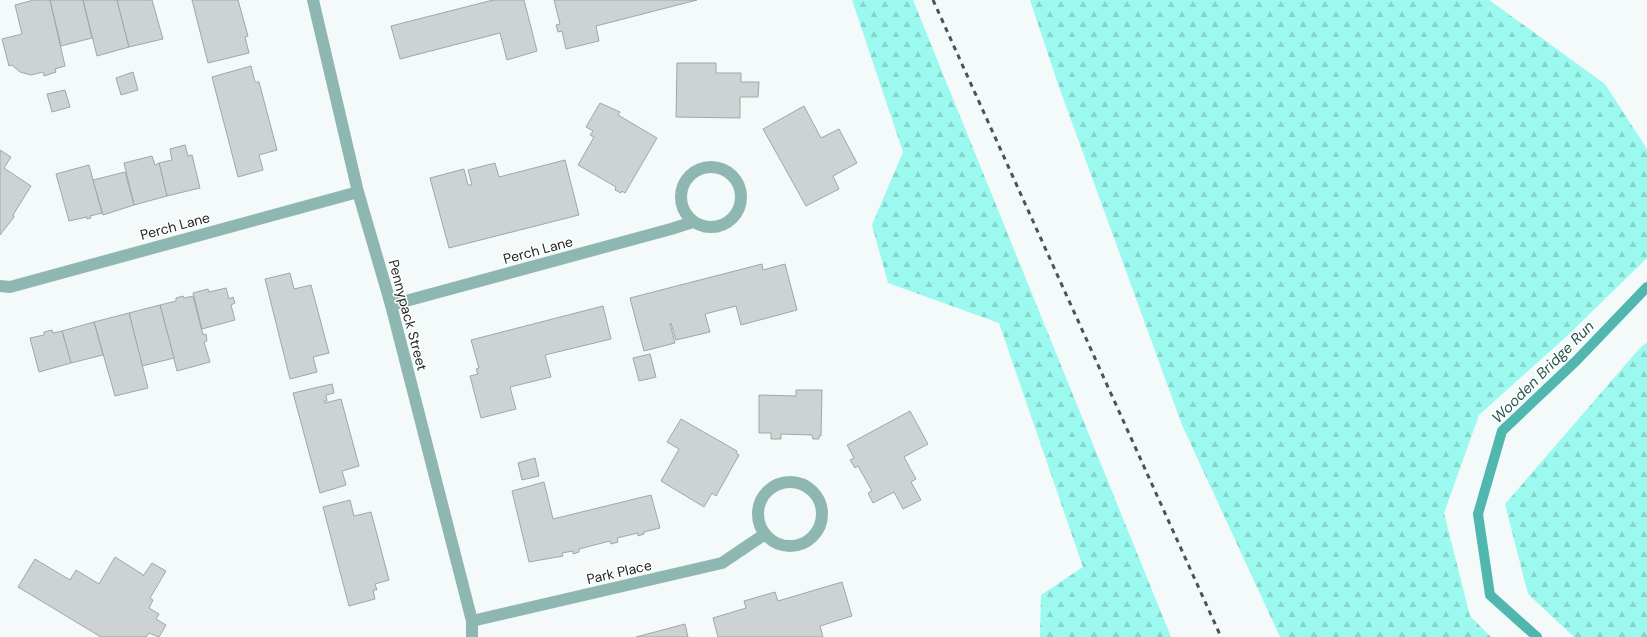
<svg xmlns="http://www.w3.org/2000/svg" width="1647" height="637" font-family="'DM Sans',sans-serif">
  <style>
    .forest { fill: url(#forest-firs) }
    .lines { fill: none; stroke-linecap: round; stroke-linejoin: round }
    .stream { stroke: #50b7ae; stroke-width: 10 }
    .building { fill: #ccd3d2; stroke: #a1a7a6 }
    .service { stroke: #8fb7b2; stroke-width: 12 }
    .minor { stroke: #8fb7b2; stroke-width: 12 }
    .rail { stroke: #4e5252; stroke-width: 3; stroke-dasharray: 5 5; stroke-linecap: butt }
    .labels { text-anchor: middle; stroke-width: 3; stroke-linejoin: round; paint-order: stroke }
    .street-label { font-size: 14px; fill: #242727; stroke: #fff }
    .water-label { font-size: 15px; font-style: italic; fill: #295652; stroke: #fff }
  </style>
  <defs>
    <pattern id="forest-firs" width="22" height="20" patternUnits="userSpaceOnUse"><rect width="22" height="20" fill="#9bf9ef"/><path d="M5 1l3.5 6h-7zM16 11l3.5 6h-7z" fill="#85d5cd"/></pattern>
  </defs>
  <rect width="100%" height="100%" fill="#f3faf9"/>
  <!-- forest -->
  <g class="forest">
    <path d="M 852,0 L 913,0 L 1171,637 L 1040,637 L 1041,595 L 1083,567 L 999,323 L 888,283 L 872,225 L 903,152 Z"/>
    <path d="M 1030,0 L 1489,0 L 1605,84 L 1647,149 L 1647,258 L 1566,337 L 1479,415 L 1444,513 L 1470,616 L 1491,637 L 1280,637 L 1182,425 L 1058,84 Z"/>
    <path d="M 1647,342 L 1647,637 L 1574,637 L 1528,594 L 1505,504 L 1639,349 Z"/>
  </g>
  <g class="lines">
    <!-- stream -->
    <path class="stream" d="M 1537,637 L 1490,595 L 1478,514 L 1502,431 L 1576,361 L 1647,287"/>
  </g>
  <!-- building -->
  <g class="building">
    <path d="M 34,0 L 50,0 L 65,66 L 55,69 L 56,72 L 44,76 L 43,72 L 31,75 L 20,72 L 12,65 L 9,66 L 2,39 L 22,34 L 15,5 Z"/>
    <path d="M 50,0 L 83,0 L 92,38 L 61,46 Z"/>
    <path d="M 83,0 L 117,0 L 129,47 L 97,56 Z"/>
    <path d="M 117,0 L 152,0 L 163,39 L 129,47 Z"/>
    <path d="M 192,0 L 238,0 L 248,36 L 245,37 L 249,53 L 208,63 Z"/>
    <path d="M 493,0 L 524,0 L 537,51 L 507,60 L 500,33 L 400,59 L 391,26 Z"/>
    <path d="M 554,0 L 697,0 L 596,26 L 599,41 L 566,49 L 562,31 L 558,32 L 556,25 L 560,24 Z"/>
    <path d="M 677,63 L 716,63 L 716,73 L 741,73 L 741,82 L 759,82 L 758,97 L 740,97 L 740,118 L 676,117 Z"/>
    <path d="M 251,66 L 255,82 L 259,82 L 277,150 L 259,155 L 263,170 L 238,177 L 212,77 Z"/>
    <path d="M 133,72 L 138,90 L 121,95 L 116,78 Z"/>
    <path d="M 65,90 L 70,107 L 52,112 L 47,94 Z"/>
    <path d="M 600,103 L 620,112 L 618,115 L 657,138 L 625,193 L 622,191 L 621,193 L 615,190 L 616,187 L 578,165 L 594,137 L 590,135 L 593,131 L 586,127 Z"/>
    <path d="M 804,106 L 821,138 L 839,129 L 857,163 L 833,176 L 839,189 L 806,206 L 763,129 Z"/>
    <path d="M 185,145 L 188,156 L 192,155 L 200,188 L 167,196 L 159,163 L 172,160 L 170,149 Z"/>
    <path d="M 0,150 L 11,157 L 4,168 L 31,186 L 13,215 L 14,217 L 0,235 Z"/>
    <path d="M 152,156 L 155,165 L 159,163 L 167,196 L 134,205 L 124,163 Z"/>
    <path d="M 565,160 L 579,215 L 449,248 L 430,178 L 464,169 L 468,185 L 472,185 L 468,170 L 495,163 L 499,177 Z"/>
    <path d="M 89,165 L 102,213 L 90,216 L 91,218 L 87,219 L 87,217 L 69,221 L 56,174 Z"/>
    <path d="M 125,172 L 134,205 L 103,215 L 93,180 Z"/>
    <path d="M 762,264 L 763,270 L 785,264 L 797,310 L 741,325 L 736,306 L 705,314 L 710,332 L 676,340 L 671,323 L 670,324 L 675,343 L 644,351 L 630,298 Z"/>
    <path d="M 290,273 L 294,289 L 311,285 L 329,353 L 313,357 L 317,372 L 290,379 L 265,279 Z"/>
    <path d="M 226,288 L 229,299 L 233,297 L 235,303 L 231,305 L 235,320 L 202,329 L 193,293 L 208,289 L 209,292 Z"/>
    <path d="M 183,296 L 184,298 L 193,296 L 203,335 L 206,334 L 207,341 L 204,342 L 210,362 L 177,371 L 160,305 L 176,301 L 176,298 Z"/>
    <path d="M 160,305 L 174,358 L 142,366 L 129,313 Z"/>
    <path d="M 603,306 L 611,339 L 545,355 L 551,377 L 510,387 L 516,409 L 481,418 L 470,376 L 478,374 L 476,369 L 479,368 L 471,340 Z"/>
    <path d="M 129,313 L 148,388 L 115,396 L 94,322 Z"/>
    <path d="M 94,322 L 103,355 L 71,363 L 62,331 Z"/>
    <path d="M 52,330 L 53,333 L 62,331 L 71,363 L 39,372 L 30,338 L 44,335 L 44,332 Z"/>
    <path d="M 650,354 L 656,377 L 639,381 L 633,358 Z"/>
    <path d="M 332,384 L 334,393 L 326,395 L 327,401 L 324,401 L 325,403 L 341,399 L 359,466 L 342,471 L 346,485 L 320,493 L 293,393 Z"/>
    <path d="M 796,390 L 822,390 L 821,436 L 819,436 L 819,439 L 813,439 L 812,435 L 781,434 L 781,439 L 771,439 L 771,433 L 759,433 L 759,395 L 796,396 Z"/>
    <path d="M 910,411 L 928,444 L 904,457 L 916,479 L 911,482 L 921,500 L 903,509 L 894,492 L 873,503 L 868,493 L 872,491 L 858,466 L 855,468 L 850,460 L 854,458 L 847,445 Z"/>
    <path d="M 681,419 L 737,451 L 736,453 L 739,455 L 716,496 L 712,493 L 704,507 L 661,481 L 679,449 L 667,442 Z"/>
    <path d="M 535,458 L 539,476 L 522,480 L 518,463 Z"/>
    <path d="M 544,482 L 553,519 L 651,495 L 660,528 L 644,532 L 644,534 L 638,536 L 638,533 L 617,538 L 618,542 L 611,544 L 610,541 L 579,549 L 579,552 L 573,554 L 573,551 L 562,553 L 563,556 L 529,562 L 512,491 Z"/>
    <path d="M 350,500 L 354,516 L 371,512 L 389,580 L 375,584 L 377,590 L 373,590 L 375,599 L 349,606 L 323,507 Z"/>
    <path d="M 115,557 L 142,574 L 143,576 L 152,563 L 166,571 L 150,598 L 153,600 L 149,608 L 159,614 L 156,619 L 166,625 L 159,637 L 149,633 L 146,637 L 101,637 L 18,587 L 35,559 L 70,580 L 76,570 L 99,584 Z"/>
    <path d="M 842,582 L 852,616 L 820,626 L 823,637 L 718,637 L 713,618 L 746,608 L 744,601 L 775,592 L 778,601 Z"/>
    <path d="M 685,624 L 688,637 L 636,637 Z"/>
  </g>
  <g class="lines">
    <!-- service -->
    <g class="service">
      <circle cx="711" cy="197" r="30"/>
      <circle cx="790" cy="514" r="32"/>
    </g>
    <!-- minor -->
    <g class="minor">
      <path d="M 313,0 L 358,192 L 391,305 L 472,621 L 472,637"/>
      <path d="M 0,286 L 10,287 L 358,192"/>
      <path d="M 391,305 L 671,229 L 693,222"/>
      <path d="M 472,621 L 722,563 L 765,534"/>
    </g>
    <!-- rail -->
    <path class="rail" d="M 933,0 L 1221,637"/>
  </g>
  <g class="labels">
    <!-- street labels -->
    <g class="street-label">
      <text transform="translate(175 226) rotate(-15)" y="5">Perch Lane</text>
      <text transform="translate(538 250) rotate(-15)" y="5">Perch Lane</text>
      <text transform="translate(408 315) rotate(75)" y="5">Pennypack Street</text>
      <text transform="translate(619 572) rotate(-13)" y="5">Park Place</text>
    </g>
    <!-- water labels -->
    <g class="water-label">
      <text transform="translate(1543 372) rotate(-45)" y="5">Wooden Bridge Run</text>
    </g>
  </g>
</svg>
